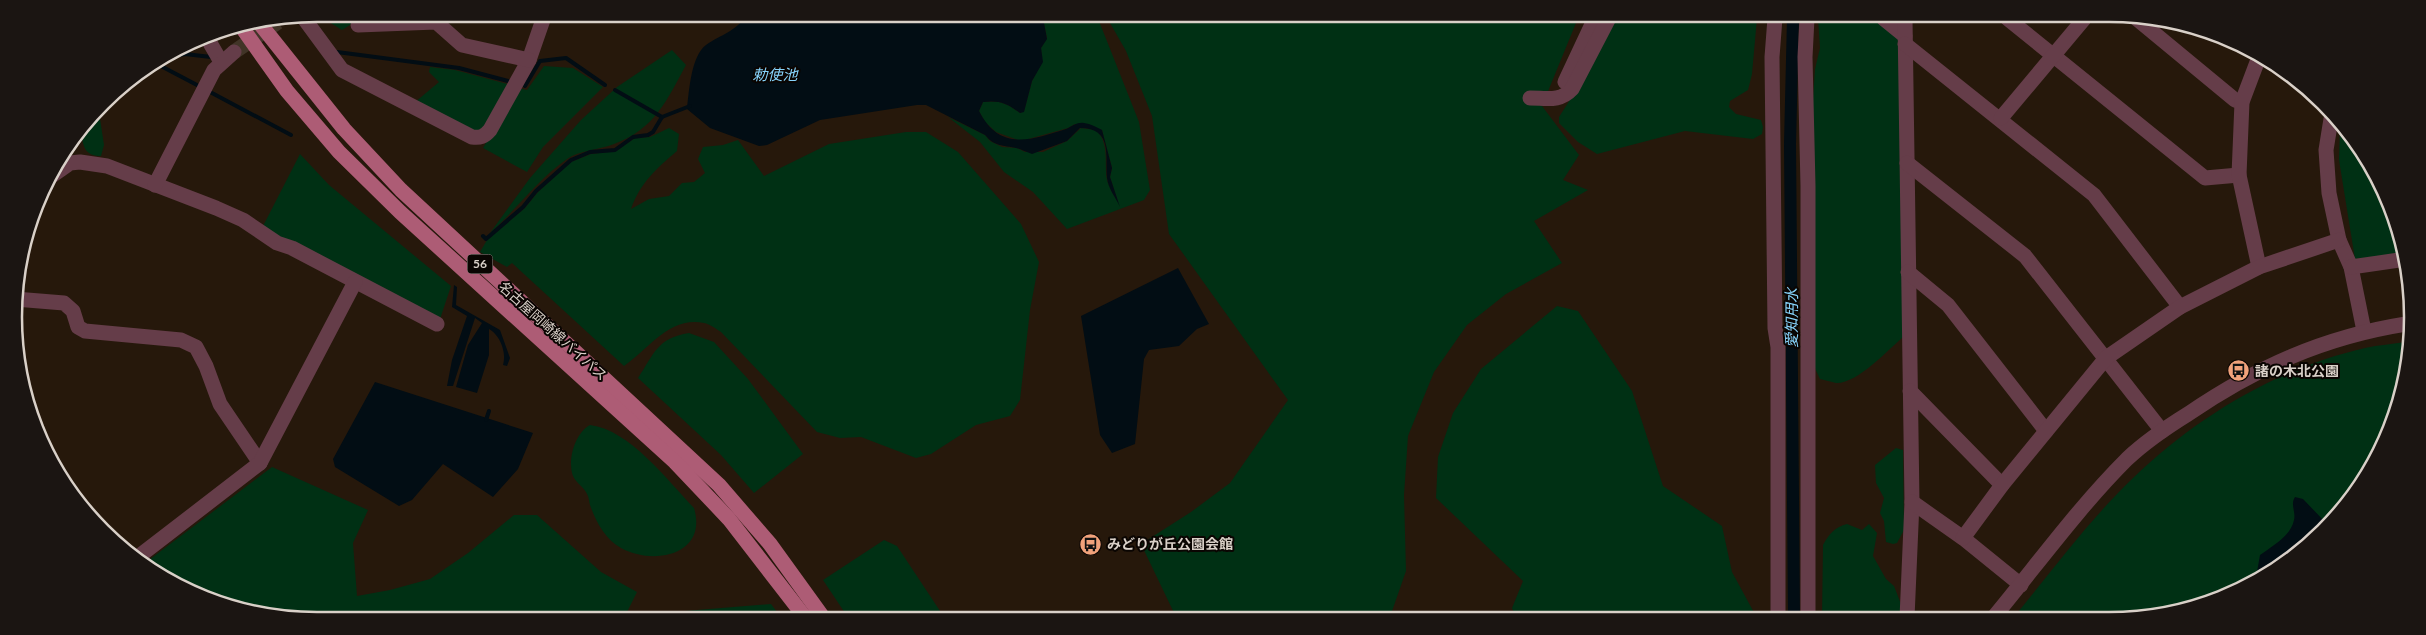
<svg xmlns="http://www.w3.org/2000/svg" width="2426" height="635" font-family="Lato,'Noto Sans JP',sans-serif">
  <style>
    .green { fill: #003014 }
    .water { fill: #020d14 }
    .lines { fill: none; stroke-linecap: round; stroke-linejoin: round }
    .stream { stroke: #020d14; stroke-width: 4 }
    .canal { stroke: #020d14; stroke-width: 12 }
    .minor-tunnel { stroke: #413427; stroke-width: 15; stroke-dasharray: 15 8; stroke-linecap: butt }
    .minor { stroke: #653d49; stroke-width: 15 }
    .tertiary { stroke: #653d49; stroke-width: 15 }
    .primary { stroke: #ad5c75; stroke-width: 15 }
    .labels { text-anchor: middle; stroke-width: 4; stroke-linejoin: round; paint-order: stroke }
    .shield { fill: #0a0502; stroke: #9b938d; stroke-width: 1 }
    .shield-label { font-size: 12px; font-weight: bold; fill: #d9d0c8 }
    .street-label { font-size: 14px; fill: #d9d0c8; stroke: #0a0502 }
    .poi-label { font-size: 14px; font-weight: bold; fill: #d9d0c8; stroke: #0a0502; text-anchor: start }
    .water-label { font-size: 15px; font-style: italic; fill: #87d4fc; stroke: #0a0502 }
    .rim { fill: none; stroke: #d9d0c8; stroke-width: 2.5 }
  </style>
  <rect width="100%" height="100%" fill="#26180b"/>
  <!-- green -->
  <g class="green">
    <path d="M 320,14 L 356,14 L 350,25 L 342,30 L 326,20 Z"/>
    <path d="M 1039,16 L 1097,16 L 1139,122 L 1150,190 L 1144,200 L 1067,229 L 1033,192 L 1004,172 L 980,142 L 948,117 L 985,135 L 990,141 L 1002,147 L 1017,148 L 1025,152 L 1043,152 L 1067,141 L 1081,128 L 1096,130 C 1110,144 1104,163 1107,180 C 1109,187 1114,196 1118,202 L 1110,177 L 1112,168 L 1102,130 L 1075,124 L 1068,128 L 1021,141 L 996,132 L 985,122 L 979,111 L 983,102 C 999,100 1007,103 1020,113 L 1024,111 L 1032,81 L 1042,62 L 1041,48 L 1047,38 L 1044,24 Z"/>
    <path d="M 1106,16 L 1578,18 L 1542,106 L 1579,155 L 1563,180 L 1588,190 L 1534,221 L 1562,263 L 1506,294 L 1467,325 L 1434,372 L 1408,436 L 1404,495 L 1406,571 L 1390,617 L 1176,617 L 1141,544 L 1191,512 L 1230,483 L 1288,400 L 1169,234 L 1152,116 L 1126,51 Z"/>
    <path d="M 1614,18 L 1757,18 L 1752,74 L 1748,90 L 1730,101 L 1729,107 L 1736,114 L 1761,120 L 1763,127 L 1762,134 L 1753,139 L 1685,131 L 1597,154 L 1578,142 L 1559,123 L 1559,117 L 1582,81 Z"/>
    <path d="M 1818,18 L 1881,19 L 1900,36 L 1903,337 C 1888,350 1857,384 1836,383 C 1831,382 1825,380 1820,379 L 1812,362 L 1811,131 L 1815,69 L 1820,48 Z"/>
    <path d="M 672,50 L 686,65 C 667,100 655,129 614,144 C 600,150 579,150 567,159 C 537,180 517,209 490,233 L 530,178 L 581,120 L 617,87 Z"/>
    <path d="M 544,66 L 573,68 L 603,87 L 543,147 L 527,172 L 483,148 L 517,88 L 527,90 Z"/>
    <path d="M 430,67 L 455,70 L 511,85 L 481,134 L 414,103 L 439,82 L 429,72 Z"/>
    <path d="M 99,112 L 104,145 L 101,156 C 87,156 83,149 82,136 Z"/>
    <path d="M 2340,127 L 2361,149 L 2404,253 L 2355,259 L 2339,160 Z"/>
    <path d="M 669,128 L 679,134 L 677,151 C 657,168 640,183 631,209 L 649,199 L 669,196 L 682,183 L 694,182 L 705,173 L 698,159 L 703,147 L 723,145 L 738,140 L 764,176 L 829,144 L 906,132 L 926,132 L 958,152 L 1021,224 L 1039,262 L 1030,310 L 1020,400 L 1010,416 L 976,425 L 931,454 L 916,458 L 861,437 L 840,438 L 817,432 L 721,332 C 716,329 710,324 704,323 C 669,316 648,350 624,366 L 512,263 L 507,267 L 480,252 L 487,240 L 525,208 L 538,192 L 571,162 L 591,154 L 616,151 L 635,138 L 650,137 Z"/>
    <path d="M 300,154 L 329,185 L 451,286 L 439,322 L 262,228 Z"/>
    <path d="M 1557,306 L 1578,311 L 1632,391 L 1663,486 L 1722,526 L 1732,572 L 1757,618 L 1516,618 L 1512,608 L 1523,581 L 1436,498 L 1438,457 L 1453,413 L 1481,369 Z"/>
    <path d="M 689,333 L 714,342 L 748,379 L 803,454 L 754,493 L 721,455 L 638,378 C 654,354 657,338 689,333 Z"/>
    <path d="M 2406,342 L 2406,376 L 2372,469 L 2309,546 L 2225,598 L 2148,619 L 2013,618 C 2052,571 2089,520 2133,478 C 2197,416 2278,368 2365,348 C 2378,345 2393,344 2406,342 Z"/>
    <path d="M 590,425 C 630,430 667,480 694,508 C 708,555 654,566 621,548 C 605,539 596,522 590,505 C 589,502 589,497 587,494 C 584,487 576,483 573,476 C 567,460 575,433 590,425 Z"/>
    <path d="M 1896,448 L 1903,450 L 1904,530 L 1897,543 L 1893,544 L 1886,542 L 1884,521 L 1880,513 L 1884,498 L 1876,483 L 1875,465 Z"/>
    <path d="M 272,467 L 368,510 L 353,543 L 357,596 L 390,590 L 430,579 L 468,553 L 514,515 L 537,515 L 601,572 L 637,592 L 625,616 L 259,615 L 165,580 L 145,563 Z"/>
    <path d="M 1847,524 L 1862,530 L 1869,524 L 1877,533 L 1873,556 L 1886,579 L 1894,586 L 1901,604 L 1901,618 L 1822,618 L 1823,545 C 1829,534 1835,527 1847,524 Z"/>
    <path d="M 884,540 L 897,546 L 944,617 L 847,616 L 823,580 Z"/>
    <path d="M 771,604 L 780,616 L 636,615 Z"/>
  </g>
  <!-- water -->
  <g class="water">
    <path d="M 747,15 L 1039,16 L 1044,23 L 1047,39 L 1041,48 L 1043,62 L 1032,81 L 1024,112 L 1020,113 C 1007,103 999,100 983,102 L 979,111 C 1000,152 1031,140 1066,129 C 1073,126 1077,122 1084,123 C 1091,124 1096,127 1102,130 L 1112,168 L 1110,177 L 1120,207 C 1116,198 1108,188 1107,178 C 1105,156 1113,128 1080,128 L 1067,141 L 1032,154 C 1026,152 1021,149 1016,148 C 1003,145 995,147 985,135 L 926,105 L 917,105 L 820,120 L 767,145 L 759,146 L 710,128 L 687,109 C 689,92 691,56 706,45 C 722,34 735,32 747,15 Z"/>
    <path d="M 1178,268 L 1209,324 L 1197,329 L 1179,346 L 1149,350 L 1144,359 L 1135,444 L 1112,453 L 1100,435 L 1081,316 Z"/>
    <path d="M 454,285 L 457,287 L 456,305 L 500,330 L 510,358 L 507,366 L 503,365 C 507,353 500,335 489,329 L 489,355 L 477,393 L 456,387 L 468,345 L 482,323 L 475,318 L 453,386 L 447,386 L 452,360 L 467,316 L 452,307 Z"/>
    <path d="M 375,382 L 533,433 L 518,469 L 493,497 L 443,464 L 412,500 L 399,506 L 335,467 L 333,459 Z"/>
    <path d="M 2295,497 L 2303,499 L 2327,524 L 2309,546 L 2260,576 L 2257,572 L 2260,555 C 2272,546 2291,536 2294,520 C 2296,511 2290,505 2295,497 Z"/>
  </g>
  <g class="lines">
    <!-- stream -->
    <g class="stream">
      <path d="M 337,52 L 459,68 L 508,81"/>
      <path d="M 170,57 L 185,54 L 211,57"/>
      <path d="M 157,64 L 197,85"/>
      <path d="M 525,86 L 540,61 L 566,58 L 605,85"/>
      <path d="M 615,90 L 662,117"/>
      <path d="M 212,93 L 291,135"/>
      <path d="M 483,236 L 486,239 L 523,207 L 536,191 L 571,160 L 590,152 L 615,150 L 633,137 L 648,135 L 653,132 L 662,117 L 690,106"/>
      <path d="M 486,420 L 489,411"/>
    </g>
    <!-- canal -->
    <path class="canal" d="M 1793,18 L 1790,144 L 1794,618"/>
    <!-- minor-tunnel -->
    <path class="minor-tunnel" d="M 234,52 L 278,22"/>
    <!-- minor -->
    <g class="minor">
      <path d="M 303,17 L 342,70 L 472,137 C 480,138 484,137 490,130 L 529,60 L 545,14"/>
      <path d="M 1775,18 L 1772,57 L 1775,328 L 1778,347 L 1778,618"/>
      <path d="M 1807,18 L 1805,57 L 1808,186 L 1808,618"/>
      <path d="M 1884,19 L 1905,36"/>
      <path d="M 1905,19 L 1912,502 L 1907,618"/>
      <path d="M 2008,19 L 2205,178 L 2239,175"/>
      <path d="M 2137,19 L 2235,100 L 2242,102"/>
      <path d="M 358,25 L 436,22 L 462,45 L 529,60"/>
      <path d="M 206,36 L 221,62"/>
      <path d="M 1905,44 L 2094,195 L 2180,307"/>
      <path d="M 2259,57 L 2242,102 L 2239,175 L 2259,267"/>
      <path d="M 1565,82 L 1595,18"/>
      <path d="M 1530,98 C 1547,98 1560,102 1572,89 L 1609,18"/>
      <path d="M 2001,118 L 2084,19"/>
      <path d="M 2331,119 L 2326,150 L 2329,193 L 2339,240 L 2351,267 L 2364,331"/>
      <path d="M 1907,163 L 2025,256 L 2162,431"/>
      <path d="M 50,177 L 70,163 L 80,162 L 107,166 L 216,208 L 243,220 L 277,243 L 292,248 L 437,324"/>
      <path d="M 155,185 L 214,70 L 234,52"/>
      <path d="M 2351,267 L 2406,259"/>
      <path d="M 1908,272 L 1948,305 L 2046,431"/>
      <path d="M 15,299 L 64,303 L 73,311 L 78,327 L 85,331 L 181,340 L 196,347 L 206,366 L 220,404 L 260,463"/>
      <path d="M 1910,391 L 2002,485"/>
      <path d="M 1912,502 L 1963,538 L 2021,585"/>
      <path d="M 1963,538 L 2002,485 L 2106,358 L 2180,307 L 2259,267 L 2339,240"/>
      <path d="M 138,557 L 260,463 L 355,282"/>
    </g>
    <!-- tertiary -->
    <path class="tertiary" d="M 1993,618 C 2037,565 2078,508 2127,459 C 2145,442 2167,427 2188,414 C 2257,367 2324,337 2406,324"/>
    <!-- primary -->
    <g class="primary">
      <path d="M 261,25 L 344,129 L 401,190 L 719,485 L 770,544 L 822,616"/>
      <path d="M 243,29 L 287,91 L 339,152 L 400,212 L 675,462 L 729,519 L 804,616"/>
    </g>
  </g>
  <!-- icons -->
  <defs>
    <symbol id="bus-disc" viewBox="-11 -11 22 22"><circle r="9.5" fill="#f1a27b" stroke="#0a0502"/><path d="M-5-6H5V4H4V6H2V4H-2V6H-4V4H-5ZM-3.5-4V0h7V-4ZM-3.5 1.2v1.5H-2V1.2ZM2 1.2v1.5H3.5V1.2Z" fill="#111"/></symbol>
  </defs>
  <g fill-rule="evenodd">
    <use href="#bus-disc" x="2226" y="358" width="25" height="25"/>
    <use href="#bus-disc" x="1078" y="532" width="25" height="25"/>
  </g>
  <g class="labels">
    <!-- shield labels -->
    <rect class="shield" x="467.5" y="254.5" width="25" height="19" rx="4"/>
    <g class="shield-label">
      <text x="480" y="268">56</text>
    </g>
    <!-- street labels -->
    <g class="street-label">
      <text transform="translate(553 331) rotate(42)" y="5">名古屋岡崎線バイパス</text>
    </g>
    <!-- poi labels -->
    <g class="poi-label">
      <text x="2255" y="376">諸の木北公園</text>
      <text x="1107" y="549">みどりが丘公園会館</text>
    </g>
    <!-- water labels -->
    <g class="water-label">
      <text x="775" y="80">勅使池</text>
      <text transform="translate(1792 318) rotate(-90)" y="5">愛知用水</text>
    </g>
  </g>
  <!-- crop -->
  <path d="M0 0H2426V635H0ZM317 22H2109A295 295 0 0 1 2404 317V317A295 295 0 0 1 2109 612H317A295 295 0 0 1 22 317V317A295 295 0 0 1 317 22Z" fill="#1b1512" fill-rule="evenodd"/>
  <path class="rim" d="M317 22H2109A295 295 0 0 1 2404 317V317A295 295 0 0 1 2109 612H317A295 295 0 0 1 22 317V317A295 295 0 0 1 317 22Z"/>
</svg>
